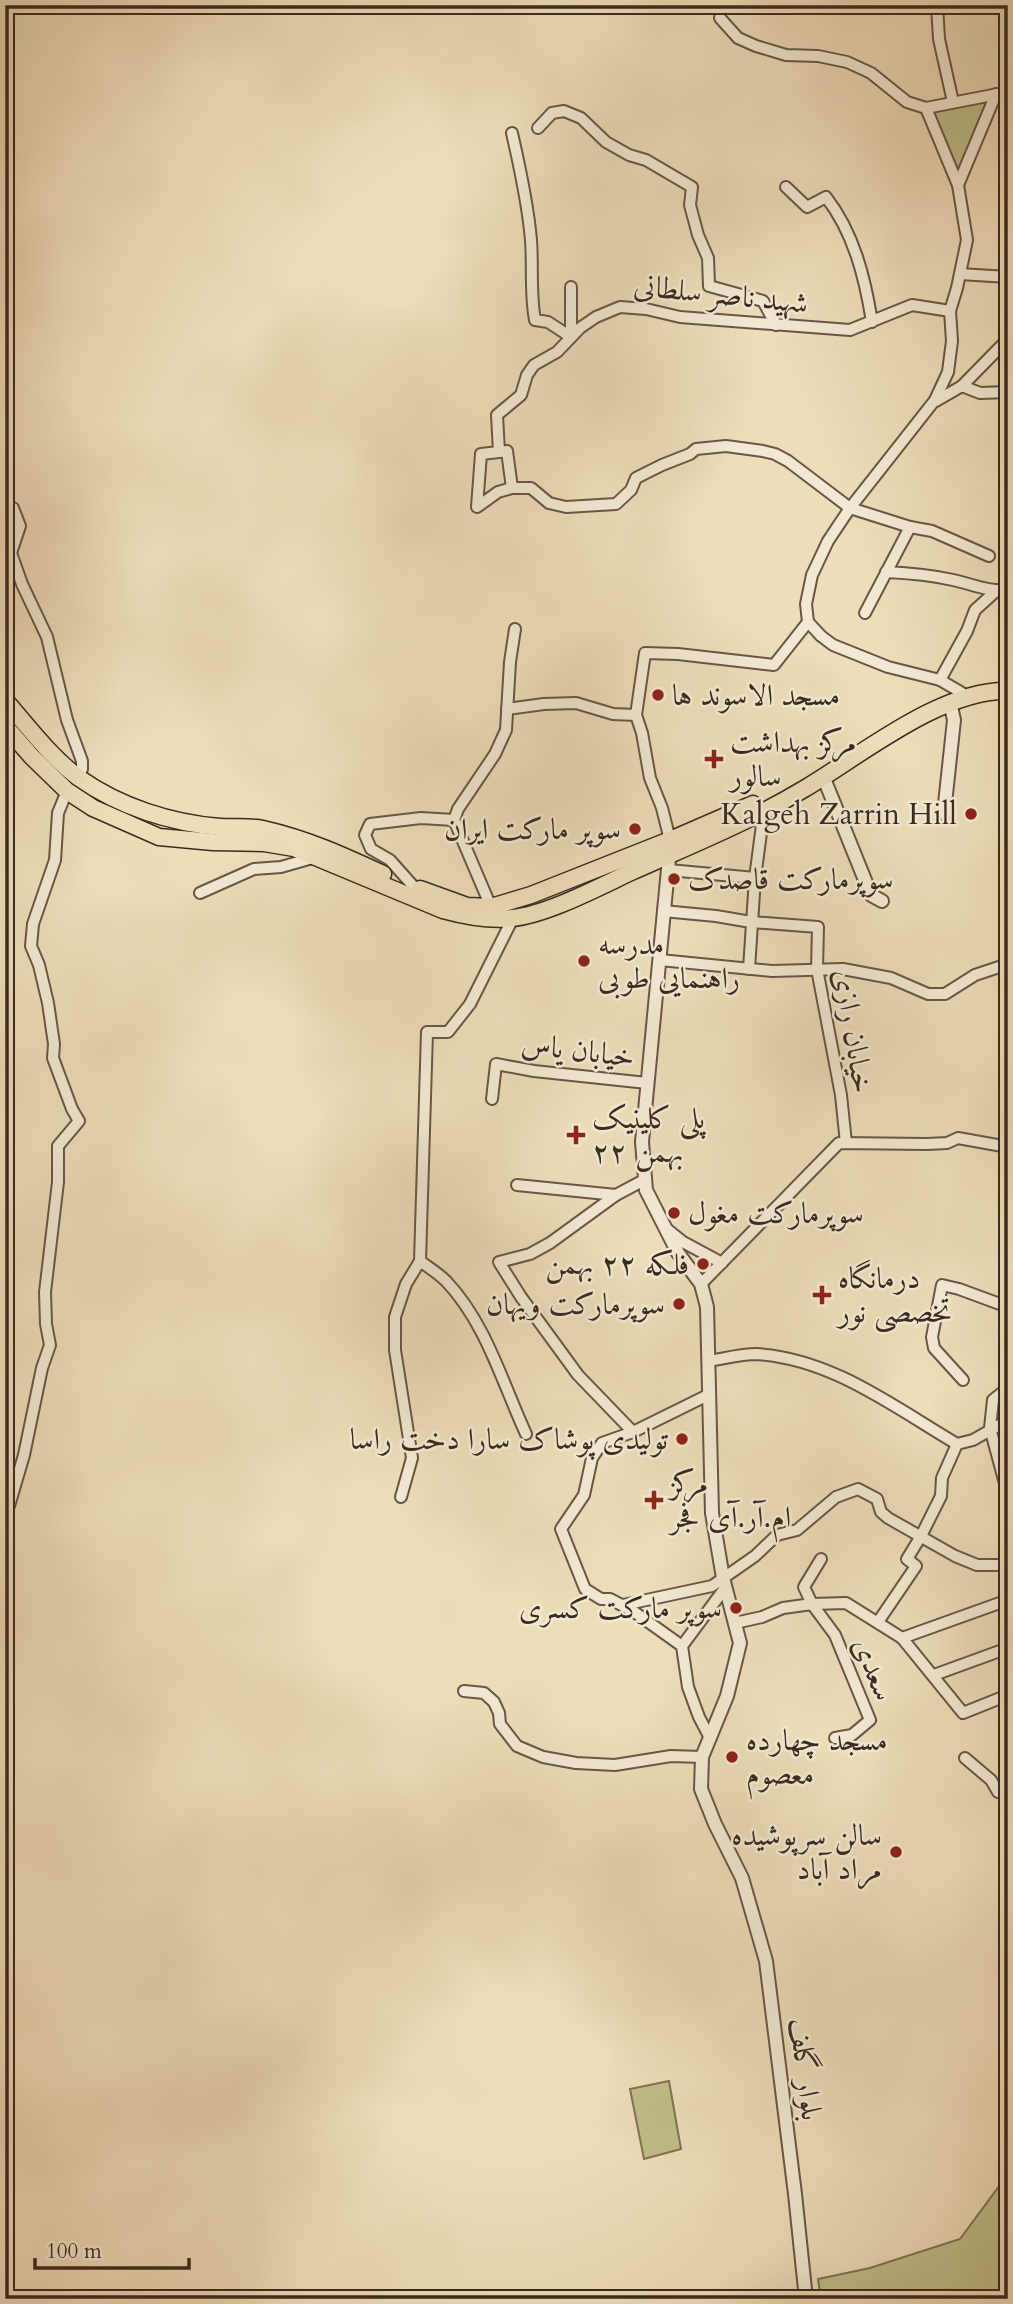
<svg xmlns="http://www.w3.org/2000/svg" width="1013" height="2304" font-family="Cardo,Amiri,serif">
  <style>
    .green { fill: #c0be8a; stroke: #7e7454; stroke-width: 2 }
    .lines { fill: none; stroke-linecap: round; stroke-linejoin: round }
    .minor-casing { stroke: #685746; stroke-width: 14 }
    .tertiary-casing { stroke: #685746; stroke-width: 16 }
    .primary-casing { stroke: #3b2a1f; stroke-width: 19 }
    .minor { stroke: #f3e9d2; stroke-width: 10 }
    .tertiary { stroke: #f3e9d2; stroke-width: 12 }
    .primary { stroke: #edddb9; stroke-width: 16 }
    .poi-dot { fill: #8f2418; stroke: #f3e9d2; stroke-width: 2.5 }
    .labels { text-anchor: middle; stroke-width: 5; stroke-linejoin: round; paint-order: stroke }
    .street-label { font-size: 30px; fill: #3b2a1f; stroke: #f3e9d2 }
    .poi-label { font-size: 30px; fill: #3b2a1f; stroke: #f3e9d2; text-anchor: start }
  </style>
  <rect width="100%" height="100%" fill="#edddb9"/>
  <filter id="stains"><feTurbulence type="fractalNoise" baseFrequency=".00286" numOctaves="4"/><feColorMatrix values="0 0 0 0 .2 0 0 0 0 .09 0 0 0 0 .02 0 0 0 .5 -.17"/></filter>
  <radialGradient id="worn" r=".72"><stop offset=".6" stop-color="#630" stop-opacity="0"/><stop offset="1" stop-color="#630" stop-opacity=".3"/></radialGradient>
  <!-- green -->
  <g class="green">
    <path d="M 987,101 L 958,175 L 934,112 Z"/>
    <path d="M 669,2081 L 681,2149 L 644,2159 L 630,2089 Z"/>
    <path d="M 1008,2165 L 1008,2299 L 821,2299 L 818,2279 L 870,2268 L 960,2239 L 1005,2178 Z"/>
  </g>
  <g class="lines">
    <defs>
      <g id="minor">
        <path d="M 937,5 L 939,39 L 953,102"/>
        <path d="M 720,18 L 738,38 L 756,46 L 786,55 L 818,56 L 847,62 L 871,73 L 907,102 L 926,108 L 1008,92"/>
        <path d="M 926,108 L 958,185 L 967,240 L 957,288 L 950,311 L 952,341 L 948,372 L 935,400 L 850,508 L 828,541 L 812,575 L 806,604 L 808,622 L 821,636 L 833,645 L 888,667 L 940,680 L 969,697"/>
        <path d="M 538,128 L 552,113 L 564,111 L 581,118 L 606,142 L 629,155 L 646,160 L 692,187 L 690,205 L 698,235 L 708,258 L 709,286 L 763,301 L 776,325"/>
        <path d="M 512,133 C 520,168 528,204 531,240 C 533,267 530,294 535,320 L 548,322 L 571,337 L 571,287"/>
        <path d="M 958,185 L 996,94"/>
        <path d="M 786,187 L 807,207 L 826,197 C 854,233 865,278 872,322"/>
        <path d="M 960,274 L 1008,277"/>
        <path d="M 950,311 L 912,305 L 850,330 L 680,317 L 646,309 L 620,307 L 596,317 L 580,328 L 557,352 L 534,365 L 527,375 L 521,395 L 497,415 L 499,452 L 507,451 L 512,488 L 531,488 L 549,503 L 566,507 L 616,504 L 631,490 L 636,478 L 662,465 L 690,454 L 696,449 L 726,446 L 763,451 L 775,454 L 788,461 L 850,508 L 910,527 L 932,531 L 989,556"/>
        <path d="M 962,386 L 980,393 L 1008,392"/>
        <path d="M 936,401 L 962,386 L 1008,339"/>
        <path d="M 499,452 L 481,454 L 477,507 L 498,492 L 512,488"/>
        <path d="M 5,505 L 13,508 L 20,526 L 11,553 L 22,584 L 47,637 L 67,720 L 82,761 L 82,769 L 78,777"/>
        <path d="M 886,572 C 909,573 931,575 953,580 C 972,584 988,592 1008,590"/>
        <path d="M 865,613 L 910,527"/>
        <path d="M 940,680 L 967,631 L 975,610 L 996,591"/>
        <path d="M 507,709 L 544,704 L 576,703 L 613,714 L 636,715"/>
        <path d="M 670,840 L 662,808 L 650,778 L 642,733 L 636,715 L 645,653 L 678,654 L 774,665 L 808,622"/>
        <path d="M 669,870 L 755,878"/>
        <path d="M 414,887 L 390,860 L 371,849 L 365,835 L 370,824 L 421,818 L 454,820"/>
        <path d="M 200,893 L 254,869 L 281,867 L 316,857"/>
        <path d="M 491,907 L 454,820 L 458,809 L 495,754 L 506,730 L 510,662 L 515,629"/>
        <path d="M 663,911 L 716,916 L 751,922 L 818,927 L 817,969 L 841,1095 L 846,1143"/>
        <path d="M 660,960 L 772,971 L 843,969 L 891,978 L 928,994 L 945,994 L 975,975 L 1008,964"/>
        <path d="M 749,969 L 755,878 L 764,810"/>
        <path d="M 492,1099 L 496,1064 L 534,1071 L 647,1083"/>
        <path d="M 517,1185 L 616,1195"/>
        <path d="M 668,1230 L 683,1242 L 722,1263"/>
        <path d="M 420,1261 C 428,1267 438,1273 446,1281 C 486,1323 502,1382 526,1434"/>
        <path d="M 701,1284 L 839,1143 L 927,1144 L 947,1143 L 958,1138 L 1008,1147"/>
        <path d="M 1003,1305 L 1008,1289"/>
        <path d="M 708,1361 C 723,1359 740,1354 756,1354 C 831,1358 894,1407 957,1444 L 973,1440 L 1001,1424 L 1008,1430"/>
        <path d="M 963,1380 L 934,1348 L 932,1337 L 942,1285 L 959,1289 L 1008,1307"/>
        <path d="M 1008,1388 L 993,1400 L 990,1428 L 1008,1495"/>
        <path d="M 633,1432 L 578,1375 L 521,1297 L 499,1262 L 530,1254 L 550,1243 L 616,1195 L 646,1179"/>
        <path d="M 401,1497 L 412,1458 L 395,1350 L 395,1317 L 406,1284 L 420,1261 L 427,1032 L 448,1032 L 470,1004 L 513,918"/>
        <path d="M 9,1506 L 24,1455 L 42,1368 L 50,1345 L 46,1324 L 45,1292 L 58,1182 L 58,1146 L 79,1121 L 72,1109 L 53,1058 L 54,1044 L 48,1003 L 39,965 L 31,946 L 33,924 L 55,860 L 58,813 L 67,791"/>
        <path d="M 821,1559 L 804,1587 L 812,1604 L 835,1635 L 870,1720 L 852,1735 L 835,1738"/>
        <path d="M 623,1605 L 712,1586 L 755,1556 L 777,1535 L 797,1530 L 836,1497 L 858,1489 L 877,1499 L 881,1512 L 888,1518 L 955,1556 L 977,1565 L 997,1565"/>
        <path d="M 878,1622 L 916,1566 L 907,1559 L 921,1536 L 941,1496 L 942,1478 L 957,1444"/>
        <path d="M 735,1623 L 762,1617 L 783,1608 L 812,1604 L 846,1603 L 902,1638 L 963,1713 L 1008,1695"/>
        <path d="M 902,1638 L 1008,1600"/>
        <path d="M 682,1646 L 633,1611 L 610,1599 L 601,1599 L 585,1589 L 561,1529 L 584,1495 L 592,1458 L 602,1443 L 633,1432 L 708,1395"/>
        <path d="M 934,1675 L 1008,1648"/>
        <path d="M 464,1691 L 484,1693 L 494,1702 L 499,1713 L 500,1724 L 517,1746 L 543,1757 L 576,1763 L 615,1765 L 671,1756 L 702,1757"/>
        <path d="M 710,1738 L 699,1717 L 688,1687 L 682,1646 L 725,1588"/>
        <path d="M 965,1758 L 991,1780 L 998,1792 L 1008,1787"/>
      </g>
      <g id="tertiary">
        <path d="M 823,776 L 871,895 L 882,901"/>
        <path d="M 944,813 L 954,720 L 950,702"/>
        <path d="M 670,848 L 642,1142 L 646,1190 L 678,1253 L 701,1284 L 707,1307 L 712,1513 L 723,1578 L 740,1643 L 727,1696 L 702,1757 L 701,1789 L 715,1824 L 742,1878 L 766,1961 L 795,2194 L 806,2299"/>
      </g>
      <g id="primary">
        <path d="M 5,700 C 28,727 51,757 79,778 C 120,807 171,823 220,827 C 234,828 249,826 263,829 C 307,839 342,855 383,874"/>
        <path d="M 5,726 L 32,757 L 67,791 L 93,808 L 159,837 L 213,842 L 264,843 L 294,848 L 443,910 C 465,916 489,921 512,918 C 546,915 599,887 631,872 C 689,846 749,822 804,789 C 860,756 941,689 1008,691"/>
        <path d="M 420,889 L 467,906 L 491,907 L 531,895 L 670,840 L 753,804"/>
      </g>
    </defs>
    <!-- minor casing -->
    <use href="#minor" class="minor-casing"/>
    <!-- tertiary casing -->
    <use href="#tertiary" class="tertiary-casing"/>
    <!-- primary casing -->
    <use href="#primary" class="primary-casing"/>
    <!-- minor -->
    <use href="#minor" class="minor"/>
    <!-- tertiary -->
    <use href="#tertiary" class="tertiary"/>
    <!-- primary -->
    <use href="#primary" class="primary"/>
  </g>
  <!-- markers -->
  <g class="poi-dot">
    <circle cx="658" cy="695" r="7"/>
    <path d="M710.5 748.5h7v7h7v7h-7v7h-7v-7h-7v-7h7z"/>
    <circle cx="971" cy="814" r="7"/>
    <circle cx="635" cy="829" r="7"/>
    <circle cx="674" cy="879" r="7"/>
    <circle cx="584" cy="961" r="7"/>
    <path d="M572.5 1124.5h7v7h7v7h-7v7h-7v-7h-7v-7h7z"/>
    <circle cx="674" cy="1213" r="7"/>
    <circle cx="703" cy="1264" r="7"/>
    <path d="M818.5 1284.5h7v7h7v7h-7v7h-7v-7h-7v-7h7z"/>
    <circle cx="679" cy="1304" r="7"/>
    <circle cx="682" cy="1439" r="7"/>
    <path d="M650.5 1489.5h7v7h7v7h-7v7h-7v-7h-7v-7h7z"/>
    <circle cx="736" cy="1608" r="7"/>
    <circle cx="732" cy="1757" r="7"/>
    <circle cx="896" cy="1852" r="7"/>
  </g>
  <g class="labels">
    <!-- street labels -->
    <g class="street-label">
      <text transform="translate(721 294) rotate(6)" y="10">شهید ناصر سلطانی</text>
      <text transform="translate(854 1031) rotate(81)" y="10">خیابان رازی</text>
      <text transform="translate(578 1050) rotate(7)" y="10">خیابان یاس</text>
      <text transform="translate(874 1669) rotate(68)" y="10">سعدی</text>
      <text transform="translate(806 2069) rotate(83)" y="10">بلوار گلف</text>
    </g>
    <!-- poi labels -->
    <g class="poi-label">
      <text x="672" y="705">مسجد الاسوند ها</text>
      <text x="730" y="752">مرکز بهداشت<tspan x="730" dy="34">سالور</tspan></text>
      <text x="957" y="824" text-anchor="end">Kalgeh Zarrin Hill</text>
      <text x="621" y="839" text-anchor="end">سوپر مارکت ایران</text>
      <text x="688" y="889">سوپرمارکت قاصدک</text>
      <text x="598" y="954">مدرسه<tspan x="598" dy="34">راهنمایی طوبی</tspan></text>
      <text x="592" y="1128">پلی کلینیک<tspan x="592" dy="34">۲۲ بهمن</tspan></text>
      <text x="688" y="1223">سوپرمارکت مغول</text>
      <text x="689" y="1274" text-anchor="end">فلکه ۲۲ بهمن</text>
      <text x="838" y="1288">درمانگاه<tspan x="838" dy="34">تخصصی نور</tspan></text>
      <text x="665" y="1314" text-anchor="end">سوپرمارکت ویهان</text>
      <text x="668" y="1449" text-anchor="end">تولیدی پوشاک سارا دخت راسا</text>
      <text x="670" y="1493">مرکز<tspan x="670" dy="34">ام.آر.آی فجر</tspan></text>
      <text x="722" y="1618" text-anchor="end">سوپر مارکت کسری</text>
      <text x="746" y="1750">مسجد چهارده<tspan x="746" dy="34">معصوم</tspan></text>
      <text x="882" y="1845" text-anchor="end">سالن سرپوشیده<tspan x="882" dy="34">مراد آباد</tspan></text>
    </g>
  </g>
  <!-- margin -->
  <rect width="1013" height="2304" fill="none" stroke="#edddb9" stroke-width="28"/>
  <rect x="7" y="7" width="999" height="2290" fill="none" stroke="#3b2a1f" stroke-width="3.5"/>
  <rect x="14" y="14" width="985" height="2276" fill="none" stroke="#3b2a1f" stroke-width="2"/>
  <!-- scale -->
  <path d="M35 2258v10h154v-10" fill="none" stroke="#3b2a1f" stroke-width="3.5"/>
  <text x="46" y="2258" font-size="21" fill="#3b2a1f" stroke="#f3e9d2" stroke-width="5" paint-order="stroke">100 m</text>
  <rect width="100%" height="100%" filter="url(#stains)"/>
  <rect width="100%" height="100%" fill="url(#worn)"/>
</svg>
